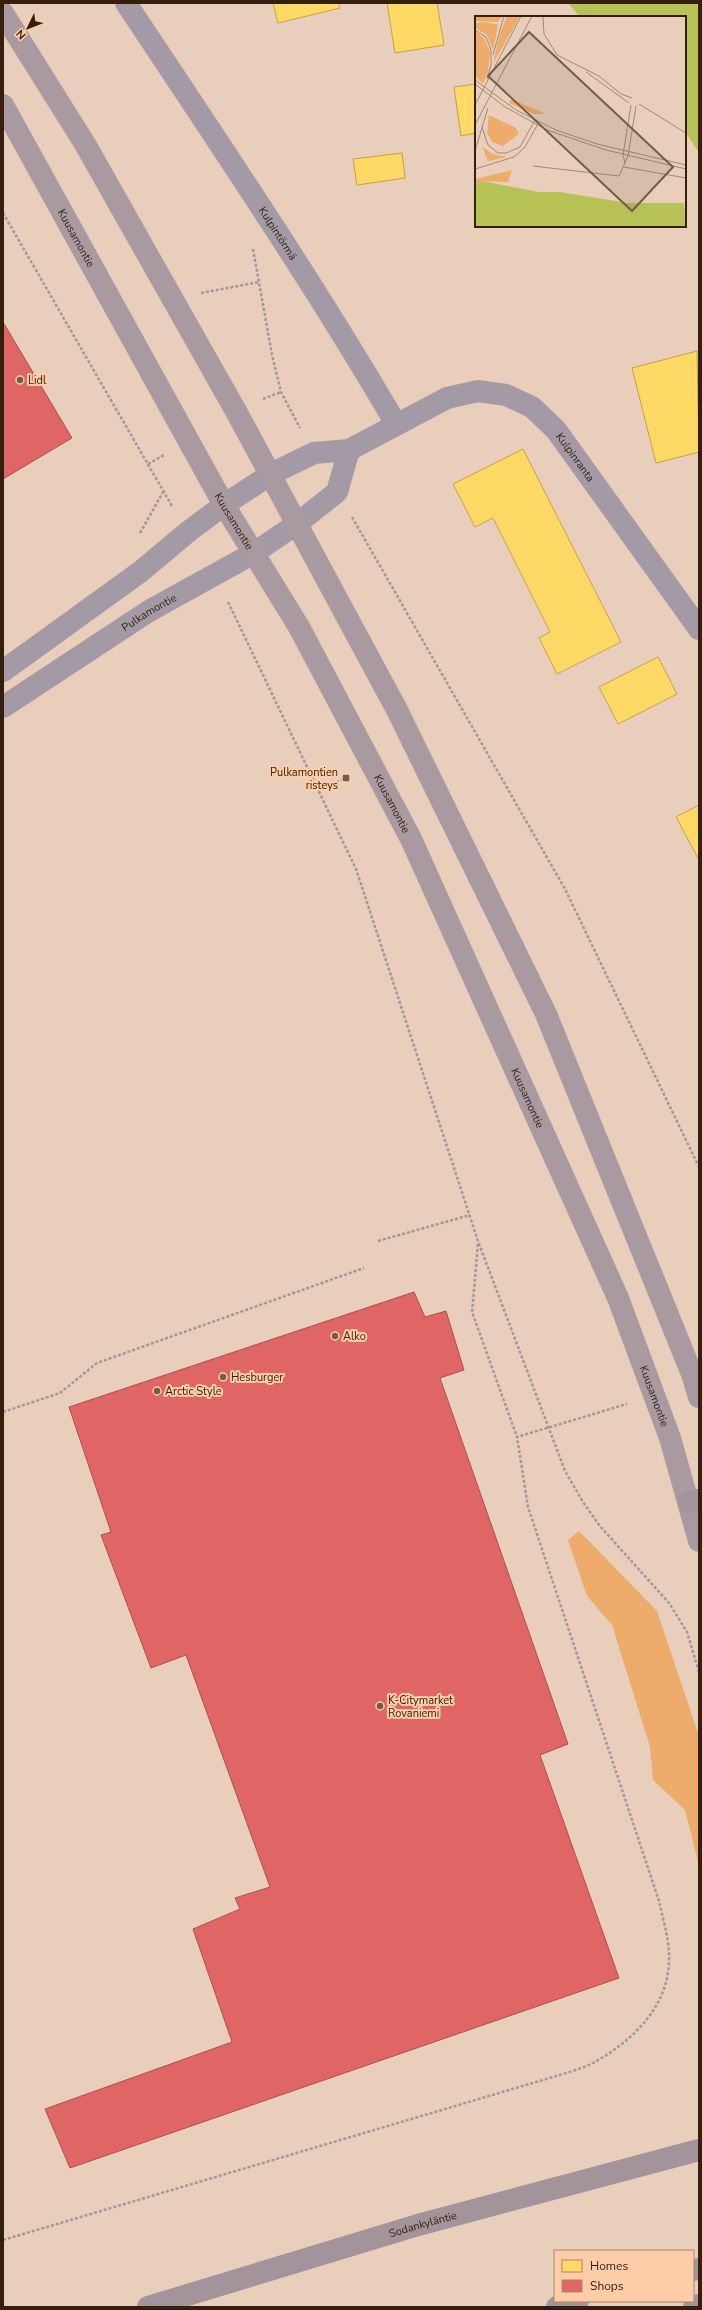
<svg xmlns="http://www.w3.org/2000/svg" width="702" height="2310" font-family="'Nunito Sans',sans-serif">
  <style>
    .green { fill: #edac6b }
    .water { fill: #b6c256 }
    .homes { fill: #ffd966; stroke: #c2a14b }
    .shops { fill: #e06666; stroke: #ac514b }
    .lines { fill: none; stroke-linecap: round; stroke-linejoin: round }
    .path { stroke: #a3979a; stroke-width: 2.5; stroke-dasharray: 3 2; stroke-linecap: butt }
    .minor { stroke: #a39aa6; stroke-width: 22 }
    .major { stroke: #a999a0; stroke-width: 22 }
    .highway { stroke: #a3939a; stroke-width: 22 }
    .poi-dot { fill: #735d49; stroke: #fccda8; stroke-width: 1.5 }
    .labels { text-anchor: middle; stroke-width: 4; stroke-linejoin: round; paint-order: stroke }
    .street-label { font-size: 11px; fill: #341f0c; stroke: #fccda8 }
    .poi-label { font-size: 11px; fill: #341f0c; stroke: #fccda8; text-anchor: start }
    .inset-road { fill: none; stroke: #a18975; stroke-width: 1 }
    .view { fill: #735d49; fill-opacity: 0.15; stroke: #735d49; stroke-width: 2 }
    .inset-edge { fill: none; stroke: #341f0c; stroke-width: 2 }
  </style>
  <rect width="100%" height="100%" fill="#e9cfbb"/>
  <!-- green -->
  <path class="green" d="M 579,1531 L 657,1611 L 699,1736 L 699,1866 L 685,1810 L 653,1780 L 650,1747 L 612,1625 L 587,1596 L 568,1540 Z"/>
  <!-- water -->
  <path class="water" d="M 568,3 L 699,3 L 699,153 L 685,131 L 685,17 L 580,17 Z"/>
  <!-- homes -->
  <g class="homes">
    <path d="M 273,3 L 338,3 L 340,8 L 278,23 Z"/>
    <path d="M 387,3 L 437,3 L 444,45 L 395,53 Z"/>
    <path d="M 476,84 L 476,133 L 461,136 L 454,87 Z"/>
    <path d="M 402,153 L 405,178 L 357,185 L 353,159 Z"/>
    <path d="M 697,351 L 699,452 L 656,463 L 632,368 Z"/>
    <path d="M 523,449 L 621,642 L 557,674 L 539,638 L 550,632 L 493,518 L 475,527 L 453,484 Z"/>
    <path d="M 658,657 L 677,694 L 618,724 L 599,687 Z"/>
    <path d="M 699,805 L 699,860 L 676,817 Z"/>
  </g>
  <!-- shops -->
  <g class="shops">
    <path d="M 3,322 L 72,438 L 3,479 Z"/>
    <path d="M 414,1292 L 425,1317 L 446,1311 L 464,1370 L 440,1378 L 568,1744 L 540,1755 L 619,1978 L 70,2168 L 45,2109 L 232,2042 L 193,1929 L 240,1909 L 235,1898 L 270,1887 L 186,1655 L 151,1668 L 101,1535 L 111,1532 L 69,1407 Z"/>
  </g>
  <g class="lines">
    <!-- path -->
    <g class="path">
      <path d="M 3,213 L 172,506"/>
      <path d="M 253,249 L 272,355 L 281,392 L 300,428"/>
      <path d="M 201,293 L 259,282"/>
      <path d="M 263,399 L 281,392"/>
      <path d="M 148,464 L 164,455"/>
      <path d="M 352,517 L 565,889 L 699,1167"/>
      <path d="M 140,533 L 163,492"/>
      <path d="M 228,602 L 356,869 L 478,1241 L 565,1471 L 583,1502 L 599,1525 L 669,1603 L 687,1632 L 699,1672"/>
      <path d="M 318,791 L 346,778"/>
      <path d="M 378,1241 L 470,1215"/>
      <path d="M 478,1244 L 472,1312 L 517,1437"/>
      <path d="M 3,1412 L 60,1393 L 97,1363 L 364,1268"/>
      <path d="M 3,2240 L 553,2077 C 566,2073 581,2069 593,2063 C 631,2042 668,2008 669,1961 C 670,1941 663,1920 659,1901 L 528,1507 L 517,1437 L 627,1404"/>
    </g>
    <!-- minor -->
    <g class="minor">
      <path id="s1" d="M 126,3 C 218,142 312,280 396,424"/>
      <path id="s2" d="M 3,671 L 140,572 L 189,531 L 224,505 L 271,474 L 314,453 L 349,450 L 447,398 L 478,391 L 506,395 L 532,407 L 556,430 L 699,629"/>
      <path id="s3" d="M 3,707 L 149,611 L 254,553 L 298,523 L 337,492 L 349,450"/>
    </g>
    <!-- major -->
    <g class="major">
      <path d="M 3,13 L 85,144 L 237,413 L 397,710 L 546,1014 L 692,1374 L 699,1397"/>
      <path id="s4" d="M 3,105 L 224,505 L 299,627 L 411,839 L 618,1298 L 670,1438 L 699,1541"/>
    </g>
    <!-- highway -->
    <g class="highway">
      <path d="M 689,1502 L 699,1500"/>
      <path d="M 693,2270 L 699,2269"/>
      <path id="s5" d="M 148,2307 L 418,2225 L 699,2150"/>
      <path d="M 557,2307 L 578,2301"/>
      <path d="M 694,2307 L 699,2305"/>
    </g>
  </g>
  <!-- markers -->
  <g class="poi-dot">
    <circle cx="20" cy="380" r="4"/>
    <rect x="342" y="774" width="8" height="8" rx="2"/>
    <circle cx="335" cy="1336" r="4"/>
    <circle cx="223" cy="1377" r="4"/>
    <circle cx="157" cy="1391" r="4"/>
    <circle cx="380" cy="1706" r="4"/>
  </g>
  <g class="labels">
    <!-- street labels -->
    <g class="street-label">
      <text dy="4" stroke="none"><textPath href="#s1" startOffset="276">Kulpintörmä</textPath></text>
      <text dy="4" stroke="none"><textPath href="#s4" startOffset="152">Kuusamontie</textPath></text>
      <text dy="4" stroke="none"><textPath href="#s2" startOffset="682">Kulpinranta</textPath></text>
      <text dy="4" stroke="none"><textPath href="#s4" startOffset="476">Kuusamontie</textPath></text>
      <text dy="4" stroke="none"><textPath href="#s3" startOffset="174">Pulkamontie</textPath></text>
      <text dy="4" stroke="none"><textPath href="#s4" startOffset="800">Kuusamontie</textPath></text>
      <text dy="4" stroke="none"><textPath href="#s4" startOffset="1124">Kuusamontie</textPath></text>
      <text dy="4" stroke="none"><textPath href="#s4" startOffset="1448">Kuusamontie</textPath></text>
      <text dy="4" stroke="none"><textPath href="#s5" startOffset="287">Sodankyläntie</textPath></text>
    </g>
    <!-- poi labels -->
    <g class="poi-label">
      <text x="28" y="384">Lidl</text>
      <text x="338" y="776" text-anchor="end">Pulkamontien<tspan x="338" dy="13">risteys</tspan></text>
      <text x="343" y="1340">Alko</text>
      <text x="231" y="1381">Hesburger</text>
      <text x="165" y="1395">Arctic Style</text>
      <text x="388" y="1704">K-Citymarket<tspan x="388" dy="13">Rovaniemi</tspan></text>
    </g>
  </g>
  <!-- overview -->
  <g transform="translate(475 16)">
    <rect width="211" height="211" fill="#e9cfbb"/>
    <path d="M 4,0 L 27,0 L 23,6 L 0,5 L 0,2 ZM 32,0 L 45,0 L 18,48 L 24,21 ZM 11,6 L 23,9 L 18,34 L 12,19 L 0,12 L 0,7 ZM 0,15 L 9,22 L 15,35 L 13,56 L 8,68 L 0,60 ZM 36,83 L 69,97 L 69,98 L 59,98 L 34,87 ZM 14,99 L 41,112 L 44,118 L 28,130 L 17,126 L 12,117 ZM 7,130 L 17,138 L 32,141 L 13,145 ZM 37,154 L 33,166 L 7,165 L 0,169 L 0,163 Z" fill="#edac6b"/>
    <path d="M 7,165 L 64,176 L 85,176 L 153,187 L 209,187 L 211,211 L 0,211 L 0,169 Z" fill="#b6c256"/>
    <path class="inset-road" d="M 68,0 L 69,18 L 82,39 L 124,60 L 146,78 L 157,82M 0,14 L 11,21 L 16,34 L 16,49 L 12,63M 18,39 L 29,0M 111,56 L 154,87M 0,64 L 41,94 L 81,114 L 122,128 L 211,149M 0,68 L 30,91 L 72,114 L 131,134 L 211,153M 164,88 L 211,117M 0,89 L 46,0M 0,109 L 57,0M 7,111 L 13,129 L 23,137 L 31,137 L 45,131 L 60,104M 0,135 L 13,92M 150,147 L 148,139 L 156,89M 58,150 L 144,160 L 153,140 L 161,90M 149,151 L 211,162M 0,153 L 39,141 L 50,131 L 64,106"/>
    <path class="view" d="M 54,16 L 198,151 L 157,195 L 13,60 Z"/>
    <rect width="211" height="211" class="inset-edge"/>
  </g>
  <!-- border -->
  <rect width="702" height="2310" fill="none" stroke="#341f0c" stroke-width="8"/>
  <!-- legend -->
  <rect x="554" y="2250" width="140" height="52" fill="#fccda8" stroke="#ac876a"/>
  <rect x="562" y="2260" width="20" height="12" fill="#ffd966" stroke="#ac876a"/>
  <text x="590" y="2270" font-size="12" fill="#341f0c">Homes</text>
  <rect x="562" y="2280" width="20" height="12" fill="#e06666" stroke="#ac876a"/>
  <text x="590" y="2290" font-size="12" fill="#341f0c">Shops</text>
  <!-- north arrow -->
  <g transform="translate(28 28) rotate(227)" stroke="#fccda8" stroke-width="3" paint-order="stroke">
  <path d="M0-3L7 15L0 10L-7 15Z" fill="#341f0c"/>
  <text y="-6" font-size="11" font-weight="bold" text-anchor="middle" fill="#341f0c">N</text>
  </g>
</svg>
